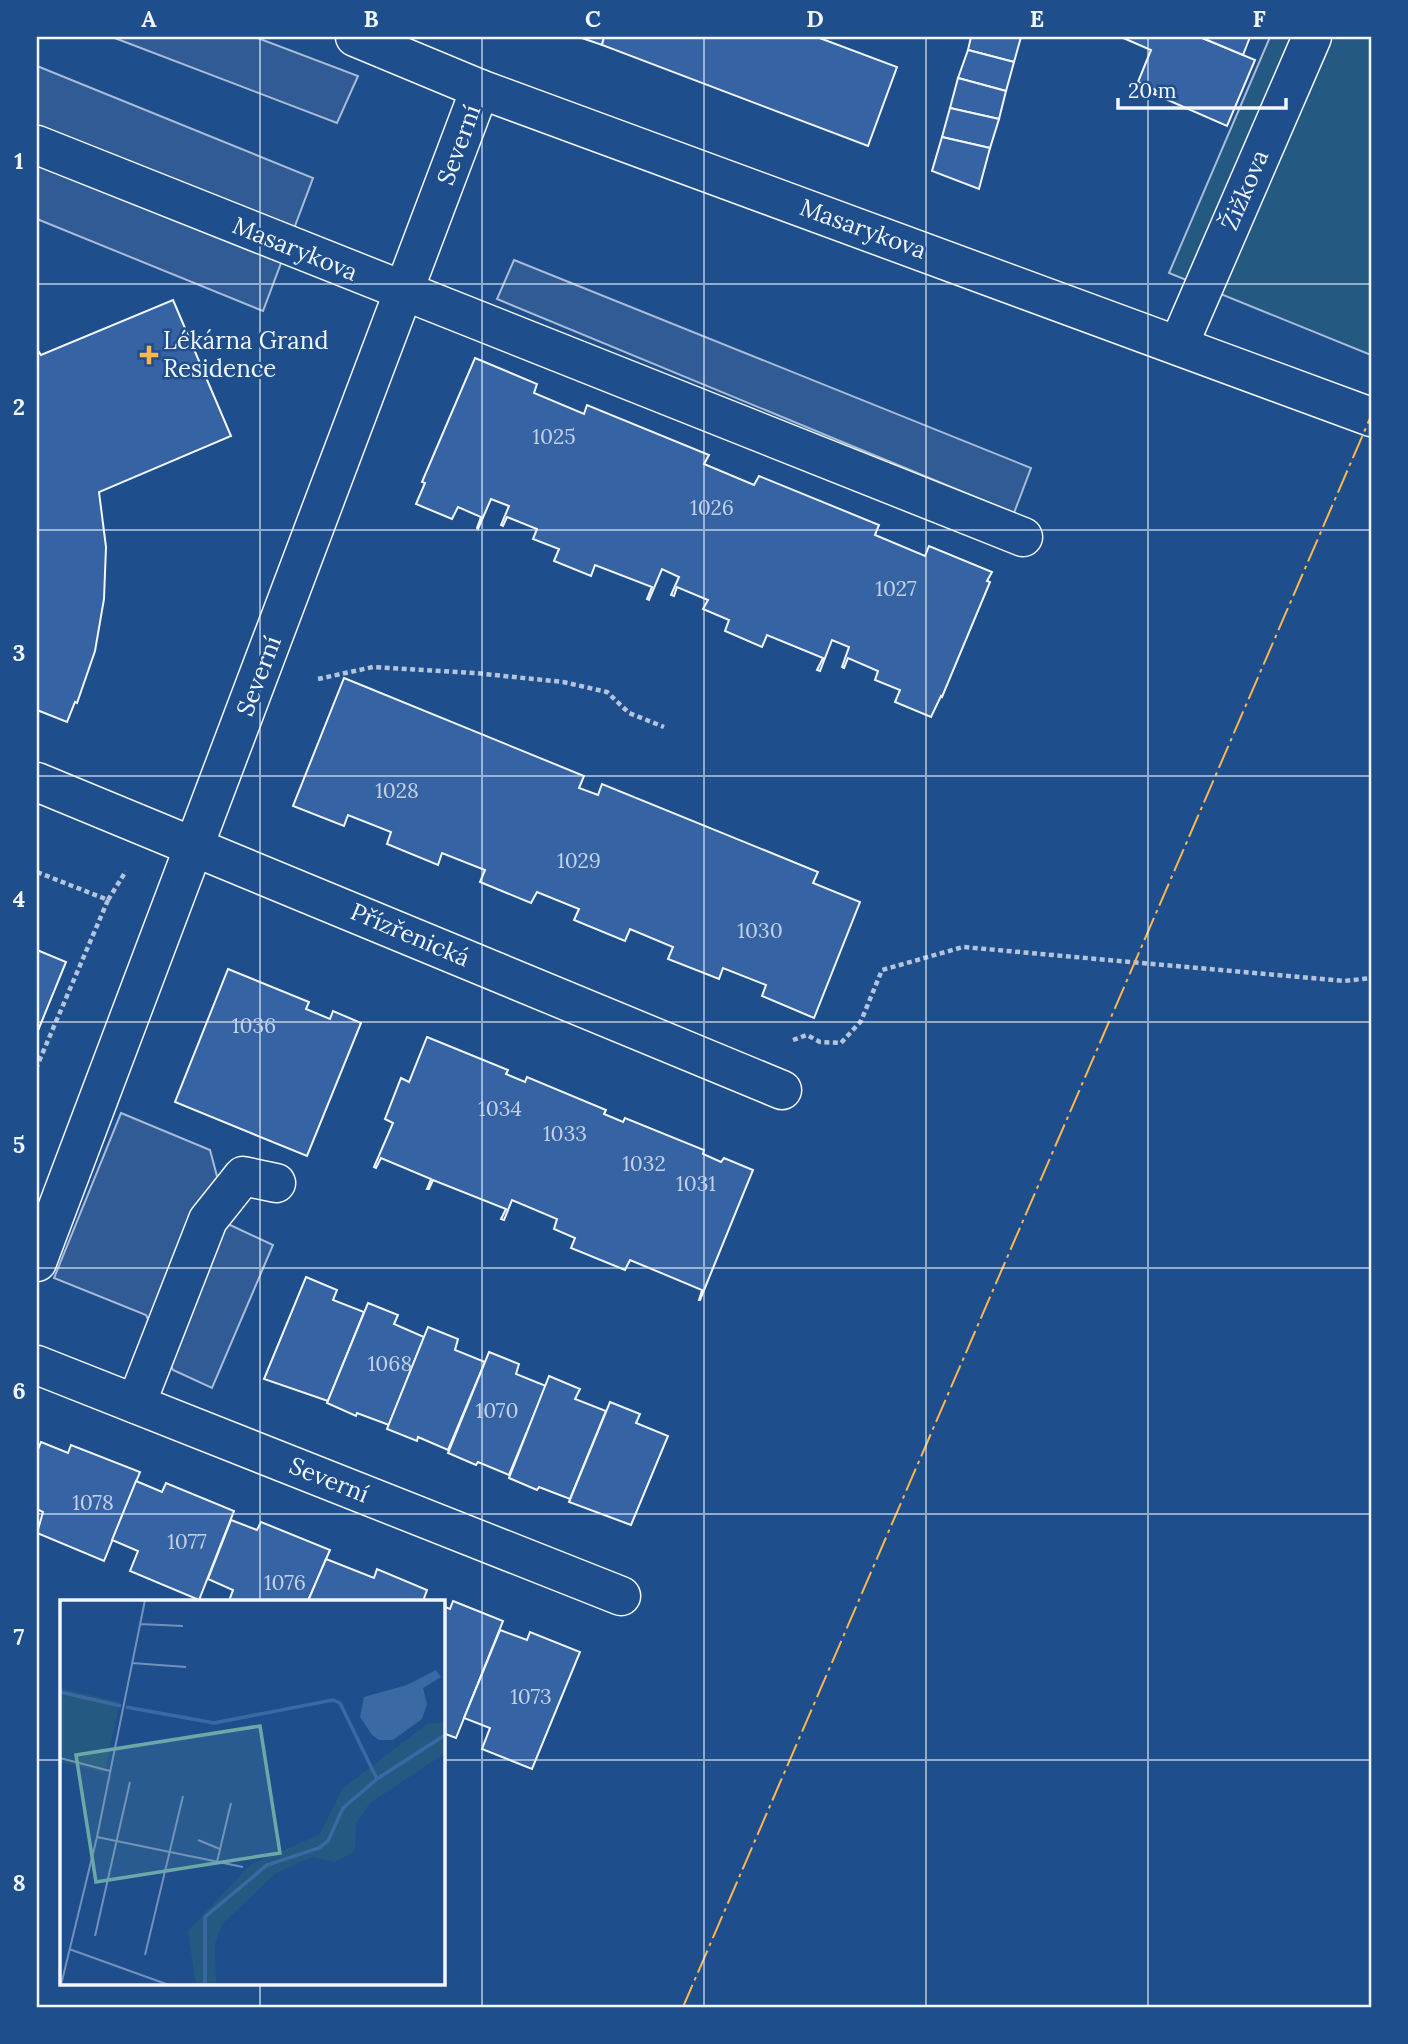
<svg xmlns="http://www.w3.org/2000/svg" width="1408" height="2044" font-family="Lora,serif">
  <style>
    .green { fill: #245a82; stroke: #a8bbd7; stroke-width: 2 }
    .parking { fill: #305b95; stroke: #a8bbd7; stroke-width: 2 }
    .building { fill: #3563a3; stroke: #f2f6ff; stroke-width: 2 }
    .lines { fill: none; stroke-linecap: round; stroke-linejoin: round }
    .minor-casing { stroke: #f2f6ff; stroke-width: 41 }
    .path { stroke: #b3c4dc; stroke-width: 4.5; stroke-dasharray: 5 3.5; stroke-linecap: butt }
    .minor { stroke: #1f4e8c; stroke-width: 38 }
    .power { stroke: #ffb74d; stroke-width: 2; stroke-dasharray: 24 5 3.5 5; stroke-linecap: butt }
    .grid { fill: none; stroke: #f2f6ff; stroke-width: 2; stroke-opacity: 0.55 }
    .poi-dot { fill: #ffb74d; stroke: #1f4e8c; stroke-width: 2.5 }
    .labels { text-anchor: middle; stroke-width: 5; stroke-linejoin: round; paint-order: stroke }
    .number-label { font-size: 21px; fill: #c3d1e8 }
    .street-label { font-size: 24px; fill: #f2f6ff; stroke: #1f4e8c }
    .poi-label { font-size: 24px; fill: #f2f6ff; stroke: #1f4e8c; text-anchor: start }
    .inset-river { fill: none; stroke: #3b69a3; stroke-width: 3.5 }
    .inset-road { fill: none; stroke: #7391ba; stroke-width: 2 }
    .view { fill: #6aa9a8; fill-opacity: 0.15; stroke: #6aa9a8; stroke-width: 3.5 }
    .inset-edge { fill: none; stroke: #f2f6ff; stroke-width: 3.5 }
    .neatline { fill: none; stroke: #f2f6ff; stroke-width: 2.5 }
    .grid-label { font-size: 23px; text-anchor: middle; font-weight: bold; fill: #f2f6ff }
  </style>
  <rect width="100%" height="100%" fill="#1f4e8c"/>
  <!-- green -->
  <path class="green" d="M 1270,37 L 1371,37 L 1371,355 L 1169,273 Z"/>
  <!-- parking -->
  <g class="parking">
    <path d="M 112,37 L 255,37 L 358,76 L 337,123 Z"/>
    <path d="M 37,66 L 313,178 L 263,311 L 37,219 Z"/>
    <path d="M 514,260 L 1031,468 L 1014,513 L 497,299 Z"/>
    <path d="M 121,1113 L 210,1150 L 230,1225 L 273,1245 L 212,1388 L 173,1370 L 146,1315 L 54,1278 Z"/>
  </g>
  <!-- building -->
  <g class="building">
    <path d="M 579,37 L 604,37 L 602,45 Z"/>
    <path d="M 604,37 L 817,37 L 897,67 L 868,146 L 602,45 Z"/>
    <path d="M 971,37 L 1021,37 L 1014,62 L 968,50 Z"/>
    <path d="M 1121,37 L 1200,37 L 1255,60 L 1227,126 L 1154,94 L 1156,90 L 1138,82 L 1151,50 Z"/>
    <path d="M 1200,37 L 1250,37 L 1243,55 Z"/>
    <path d="M 968,50 L 1014,62 L 1006,91 L 958,78 Z"/>
    <path d="M 958,78 L 1006,91 L 999,119 L 950,108 Z"/>
    <path d="M 950,108 L 999,119 L 990,148 L 942,137 Z"/>
    <path d="M 942,137 L 990,148 L 979,189 L 932,171 Z"/>
    <path d="M 173,300 L 231,436 L 99,492 L 106,547 L 104,599 L 95,651 L 77,703 L 75,702 L 67,722 L 37,710 L 37,349 L 41,355 Z"/>
    <path d="M 475,358 L 537,384 L 534,393 L 584,414 L 587,405 L 709,455 L 704,464 L 754,485 L 759,476 L 879,525 L 875,535 L 925,556 L 929,546 L 992,572 L 987,581 L 990,582 L 942,697 L 941,696 L 931,717 L 895,702 L 900,690 L 875,680 L 878,671 L 848,658 L 844,668 L 842,667 L 849,647 L 832,640 L 820,671 L 817,670 L 823,658 L 767,635 L 762,647 L 725,631 L 729,620 L 703,609 L 708,600 L 677,587 L 674,596 L 671,595 L 679,577 L 662,569 L 649,600 L 647,599 L 652,587 L 595,565 L 591,576 L 554,561 L 559,549 L 533,539 L 537,529 L 507,517 L 503,526 L 501,525 L 509,506 L 491,499 L 478,529 L 477,528 L 481,517 L 458,507 L 452,519 L 416,504 L 425,483 L 422,482 Z"/>
    <path d="M 344,678 L 584,776 L 579,788 L 598,795 L 602,784 L 818,872 L 813,883 L 860,902 L 814,1018 L 762,996 L 766,985 L 723,968 L 719,979 L 668,959 L 673,947 L 630,929 L 625,941 L 574,920 L 579,909 L 537,892 L 531,903 L 480,882 L 485,870 L 442,853 L 438,865 L 387,844 L 391,832 L 348,815 L 344,826 L 293,806 Z"/>
    <path d="M 37,950 L 66,962 L 37,1033 Z"/>
    <path d="M 228,969 L 309,1002 L 306,1009 L 330,1019 L 333,1011 L 361,1023 L 307,1156 L 175,1102 Z"/>
    <path d="M 427,1037 L 508,1070 L 506,1074 L 525,1082 L 527,1077 L 606,1110 L 604,1114 L 623,1122 L 625,1118 L 704,1150 L 703,1154 L 721,1162 L 724,1158 L 753,1170 L 700,1300 L 699,1300 L 702,1290 L 630,1260 L 625,1270 L 571,1248 L 575,1238 L 554,1229 L 557,1219 L 512,1200 L 504,1220 L 501,1219 L 506,1209 L 433,1180 L 429,1189 L 427,1189 L 431,1179 L 381,1158 L 376,1168 L 374,1167 L 393,1123 L 385,1119 L 401,1078 L 409,1082 Z"/>
    <path d="M 306,1277 L 337,1290 L 333,1300 L 364,1312 L 328,1401 L 264,1379 Z"/>
    <path d="M 368,1303 L 398,1315 L 394,1324 L 424,1337 L 389,1425 L 357,1413 L 356,1416 L 327,1403 Z"/>
    <path d="M 428,1327 L 458,1339 L 455,1350 L 485,1362 L 448,1450 L 418,1437 L 417,1441 L 387,1429 Z"/>
    <path d="M 489,1352 L 519,1364 L 516,1374 L 546,1386 L 509,1475 L 478,1462 L 476,1465 L 448,1453 Z"/>
    <path d="M 549,1376 L 580,1389 L 575,1399 L 606,1411 L 570,1499 L 539,1487 L 537,1490 L 509,1478 Z"/>
    <path d="M 610,1402 L 640,1414 L 636,1423 L 668,1436 L 631,1525 L 569,1502 Z"/>
    <path d="M 41,1442 L 68,1453 L 71,1445 L 140,1472 L 104,1561 L 37,1533 L 43,1512 L 37,1509 L 37,1452 Z"/>
    <path d="M 136,1481 L 162,1492 L 166,1483 L 234,1511 L 199,1600 L 130,1571 L 138,1551 L 112,1540 Z"/>
    <path d="M 231,1520 L 257,1530 L 261,1522 L 330,1550 L 308,1601 L 229,1601 L 233,1590 L 208,1579 Z"/>
    <path d="M 326,1559 L 374,1578 L 377,1569 L 427,1590 L 423,1601 L 308,1601 Z"/>
    <path d="M 453,1601 L 503,1621 L 456,1738 L 443,1733 L 443,1606 L 450,1609 Z"/>
    <path d="M 500,1630 L 527,1640 L 530,1632 L 580,1652 L 532,1769 L 482,1749 L 490,1728 L 464,1718 Z"/>
  </g>
  <g class="lines">
    <defs>
      <g id="minor">
        <path d="M 355,37 L 480,89 L 1371,417"/>
        <path d="M 37,145 L 1023,537"/>
        <path d="M 1179,344 L 1312,37"/>
        <path d="M 37,782 L 782,1090"/>
        <path d="M 37,1262 L 480,89"/>
        <path d="M 37,1365 L 621,1596"/>
        <path d="M 136,1404 L 208,1220 L 243,1176 L 276,1183"/>
      </g>
    </defs>
    <!-- minor casing -->
    <use href="#minor" class="minor-casing"/>
    <!-- path -->
    <g class="path">
      <path d="M 318,679 L 373,667 L 475,673 L 563,682 L 607,692 L 629,713 L 664,727"/>
      <path d="M 37,872 L 108,900 L 37,1066"/>
      <path d="M 108,900 L 126,871"/>
      <path d="M 793,1040 L 807,1035 L 820,1042 L 841,1043 L 861,1021 L 882,970 L 963,947 L 1344,981 L 1371,978"/>
    </g>
    <!-- minor -->
    <use href="#minor" class="minor"/>
    <!-- power -->
    <path class="power" d="M 683,2007 L 1371,416"/>
  </g>
  <!-- grid -->
  <path class="grid" d="M 260,37 L 260,1601M 482,37 L 482,2007M 704,37 L 704,2007M 926,37 L 926,2007M 1148,37 L 1148,2007M 37,284 L 1371,284M 37,530 L 1371,530M 37,776 L 1371,776M 37,1022 L 1371,1022M 37,1268 L 1371,1268M 37,1514 L 1371,1514M 37,1760 L 61,1760M 443,1760 L 1371,1760M 260,1983 L 260,2007"/>
  <!-- markers -->
  <path class="poi-dot" d="M145.5 344.5h7v7h7v7h-7v7h-7v-7h-7v-7h7z"/>
  <g class="labels">
    <!-- number labels -->
    <g class="number-label">
      <text x="554" y="444">1025</text>
      <text x="712" y="515">1026</text>
      <text x="896" y="596">1027</text>
      <text x="397" y="798">1028</text>
      <text x="579" y="868">1029</text>
      <text x="760" y="938">1030</text>
      <text x="254" y="1033">1036</text>
      <text x="500" y="1116">1034</text>
      <text x="565" y="1141">1033</text>
      <text x="644" y="1171">1032</text>
      <text x="696" y="1191">1031</text>
      <text x="390" y="1371">1068</text>
      <text x="497" y="1418">1070</text>
      <text x="93" y="1510">1078</text>
      <text x="187" y="1549">1077</text>
      <text x="285" y="1590">1076</text>
      <text x="531" y="1704">1073</text>
    </g>
    <!-- street labels -->
    <g class="street-label">
      <text transform="translate(459 145) rotate(-70)" y="8">Severní</text>
      <text transform="translate(1245 190) rotate(-67)" y="8">Žižkova</text>
      <text transform="translate(863 229) rotate(20)" y="8">Masarykova</text>
      <text transform="translate(295 249) rotate(22)" y="8">Masarykova</text>
      <text transform="translate(259 676) rotate(-69)" y="8">Severní</text>
      <text transform="translate(410 935) rotate(23)" y="8">Přízřenická</text>
      <text transform="translate(329 1480) rotate(22)" y="8">Severní</text>
    </g>
    <!-- poi labels -->
    <g class="poi-label">
      <text x="163" y="349">Lékárna Grand<tspan x="163" dy="28">Residence</tspan></text>
    </g>
  </g>
  <!-- overview -->
  <g transform="translate(60 1600)">
    <rect width="385" height="385" fill="#1f4e8c"/>
    <path d="M 0,88 L 60,102 L 44,173 L 0,162 ZM 385,122 L 385,153 L 310,203 L 296,224 L 295,251 L 275,262 L 252,257 L 216,273 L 162,324 L 155,344 L 156,385 L 136,385 L 128,331 L 191,264 L 259,235 L 282,189 L 367,124 Z" fill="#245a82"/>
    <path d="M 376,70 L 381,77 L 363,88 L 367,104 L 362,119 L 333,140 L 319,140 L 312,135 L 300,117 L 304,97 L 347,85 Z" fill="#3b69a3"/>
    <path class="inset-river" d="M 0,92 L 61,106M 66,107 L 154,123 L 273,100 L 280,103 L 317,179M 145,385 L 145,317 L 207,265 L 259,248 L 268,241 L 283,208 L 317,179 L 385,135"/>
    <path class="inset-road" d="M 80,24 L 123,26M 72,63 L 126,67M 0,158 L 50,171M 37,237 L 183,267M 138,240 L 160,249M 157,262 L 171,203M 35,336 L 70,182M 9,349 L 109,385M 85,355 L 123,196M 1,385 L 37,237 L 85,0"/>
    <path class="view" d="M 200,126 L 220,253 L 36,282 L 16,155 Z"/>
    <rect width="385" height="385" class="inset-edge"/>
  </g>
  <!-- border -->
  <rect width="1408" height="2044" fill="none" stroke="#1f4e8c" stroke-width="77"/>
  <!-- scale -->
  <path d="M1118 98v10h168v-10" fill="none" stroke="#f2f6ff" stroke-width="3.5"/>
  <text x="1128" y="98" font-size="21" fill="#f2f6ff" stroke="#1f4e8c" stroke-width="5" paint-order="stroke">20 m</text>
  <rect x="38" y="38" width="1332" height="1968" class="neatline"/>
  <g class="grid-label">
    <text x="149" y="27">A</text>
    <text x="371" y="27">B</text>
    <text x="593" y="27">C</text>
    <text x="815" y="27">D</text>
    <text x="1037" y="27">E</text>
    <text x="1259" y="27">F</text>
    <text x="19" y="169">1</text>
    <text x="19" y="415">2</text>
    <text x="19" y="661">3</text>
    <text x="19" y="907">4</text>
    <text x="19" y="1153">5</text>
    <text x="19" y="1399">6</text>
    <text x="19" y="1645">7</text>
    <text x="19" y="1891">8</text>
  </g>
</svg>
